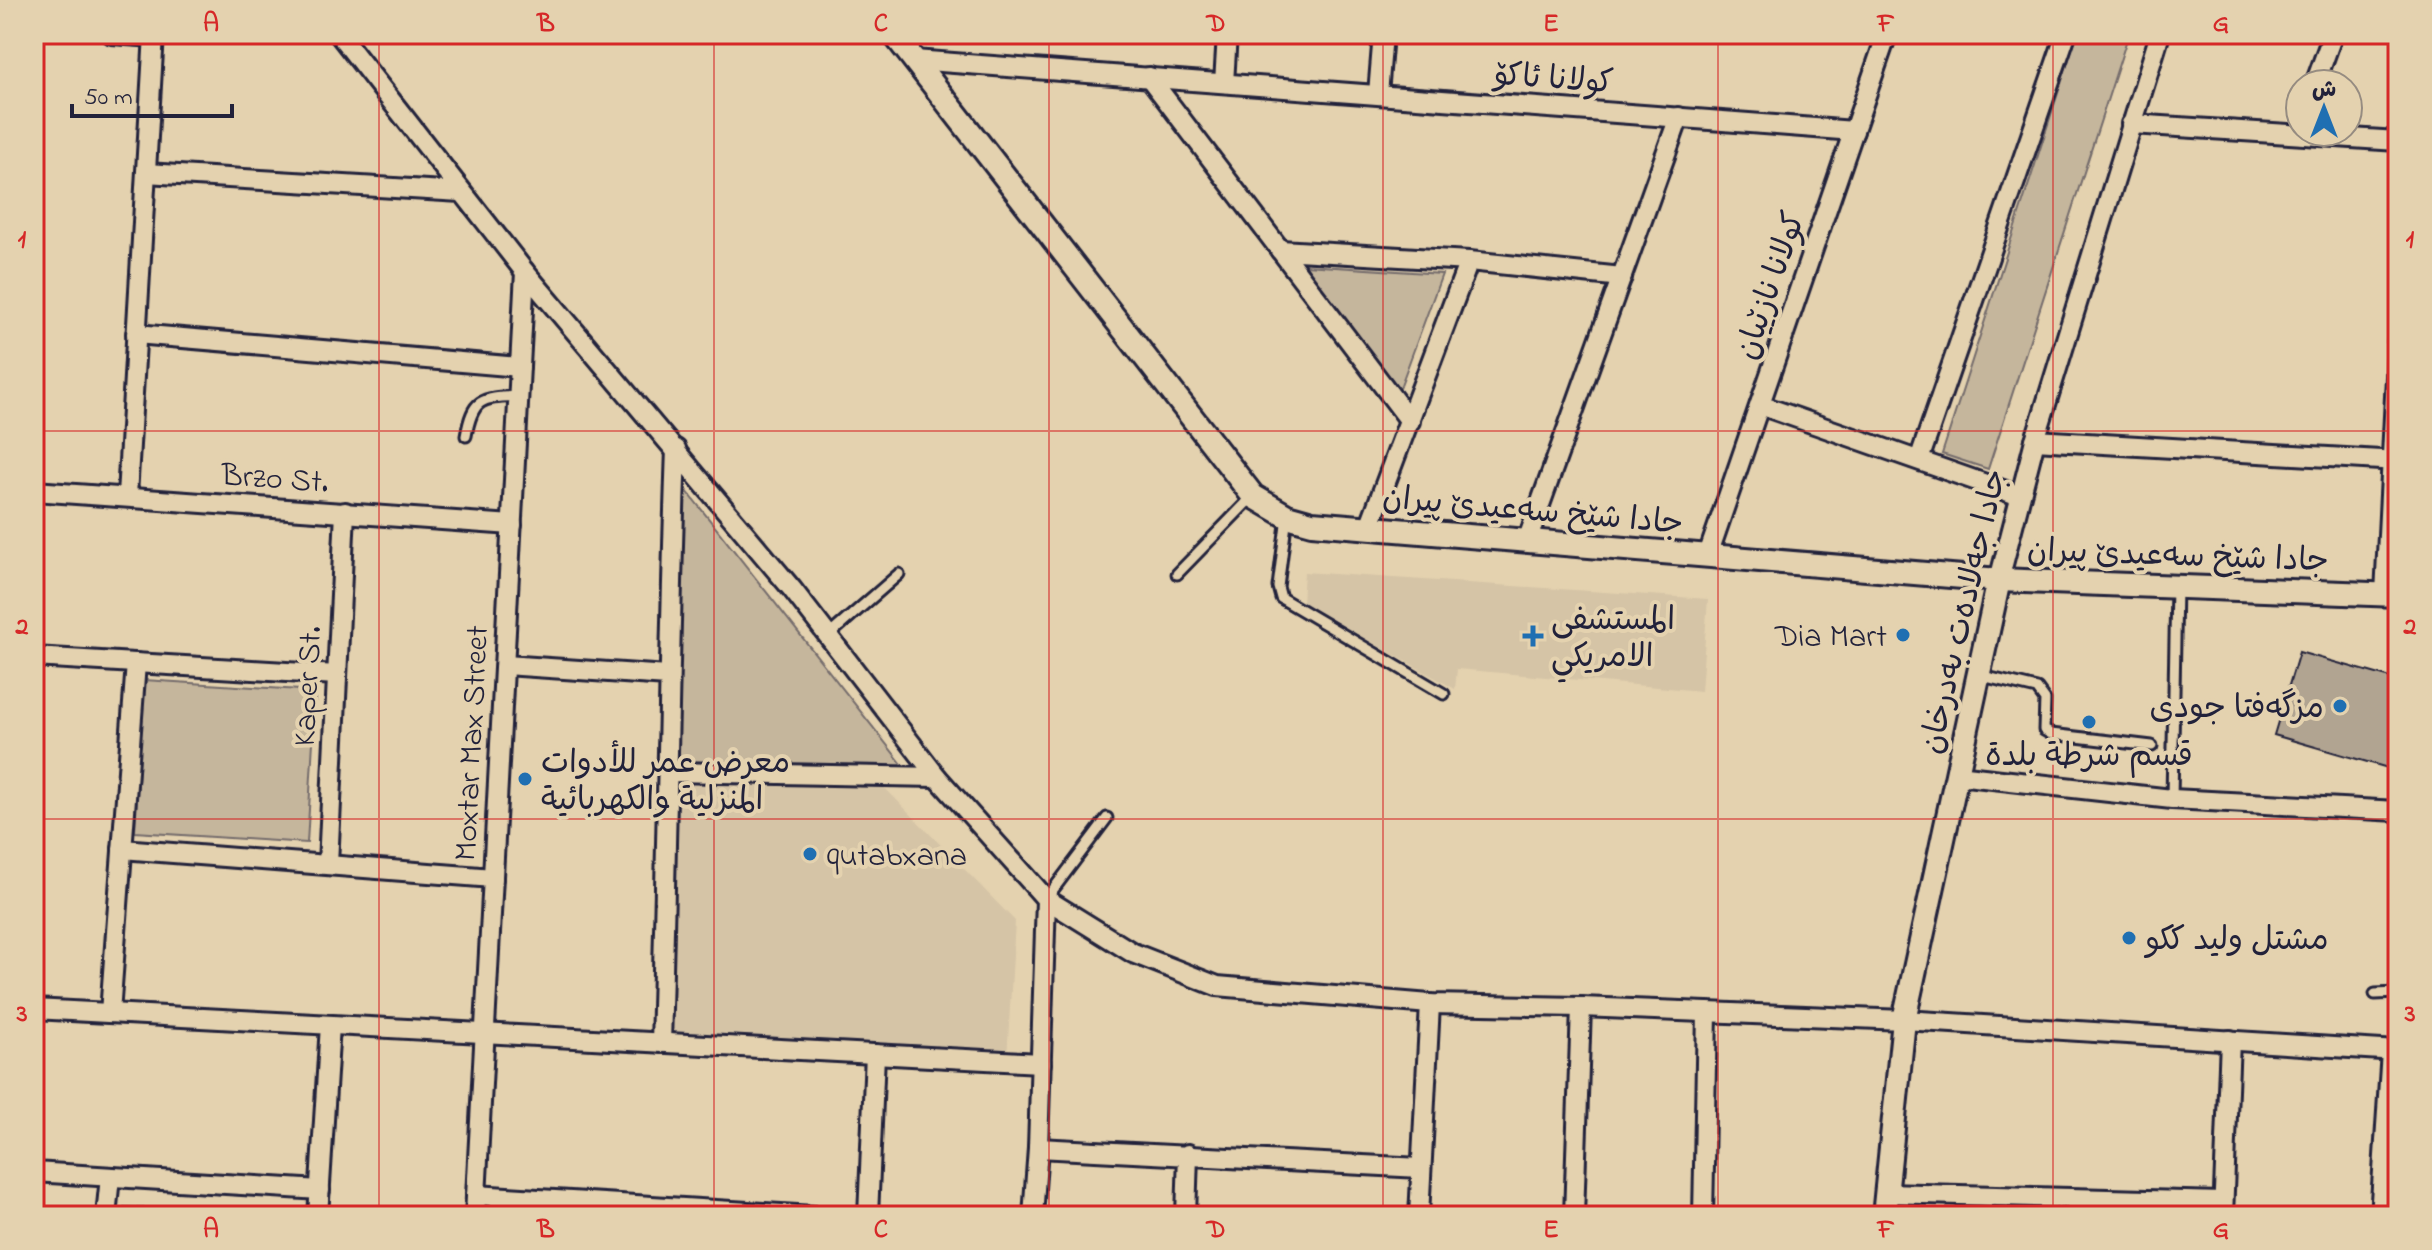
<svg xmlns="http://www.w3.org/2000/svg" width="2432" height="1250" font-family="'Indie Flower','Playpen Sans Arabic',sans-serif">
  <style>
    .built { fill: #d5c4a6 }
    .green { fill: #c5b69c; stroke: #746c6c; stroke-width: 2 }
    .building { fill: #b1a491; stroke: #22223b; stroke-width: 2 }
    .lines { fill: none; stroke-linecap: round; stroke-linejoin: round }
    .service-casing { stroke: #22223b; stroke-width: 15 }
    .minor-casing { stroke: #22223b; stroke-width: 24 }
    .tertiary-casing { stroke: #22223b; stroke-width: 28 }
    .service { stroke: #e4d2af; stroke-width: 9 }
    .minor { stroke: #e4d2af; stroke-width: 18 }
    .tertiary { stroke: #e4d2af; stroke-width: 22 }
    .grid { fill: none; stroke: #d62828; stroke-width: 2; stroke-opacity: 0.55 }
    .poi-dot { fill: #1f6fb2; stroke: #e4d2af; stroke-width: 3 }
    .labels { text-anchor: middle; stroke-width: 8; stroke-linejoin: round; paint-order: stroke }
    .street-label { font-size: 32px; fill: #22223b; stroke: #e4d2af }
    .poi-label { font-size: 32px; fill: #22223b; stroke: #e4d2af; text-anchor: start }
    .neatline { fill: none; stroke: #d62828; stroke-width: 3 }
    .grid-label { font-size: 26px; text-anchor: middle; font-weight: bold; fill: #d62828 }
  </style>
  <rect width="100%" height="100%" fill="#e4d2af"/>
  <filter id="ink" filterUnits="userSpaceOnUse"><feTurbulence type="fractalNoise" baseFrequency=".0125" numOctaves="2"/><feDisplacementMap in="SourceGraphic" scale="16" xChannelSelector="R" yChannelSelector="G"/><feConvolveMatrix kernelMatrix="1 2 1 2 8 2 1 2 1" color-interpolation-filters="sRGB"/></filter>
  <g filter="url(#ink)">
    <!-- built -->
    <g class="built">
      <path d="M 1304,572 L 1708,599 L 1701,691 L 1457,669 L 1455,689 L 1302,603 Z"/>
      <path d="M 675,777 L 884,787 L 1015,921 L 1007,1059 L 661,1041 Z"/>
    </g>
    <!-- green -->
    <g class="green">
      <path d="M 2077,34 L 2121,34 L 2128,36 L 1988,469 L 1942,454 Z"/>
      <path d="M 1305,265 L 1442,274 L 1398,393 Z"/>
      <path d="M 683,486 L 905,768 L 678,761 Z"/>
      <path d="M 144,680 L 316,691 L 307,843 L 135,832 Z"/>
      <path d="M 124,1207 L 279,1215 L 279,1216 L 124,1216 Z"/>
    </g>
    <!-- building -->
    <path class="building" d="M 2299,652 L 2398,680 L 2398,732 L 2388,768 L 2274,735 Z"/>
    <g class="lines">
      <defs>
        <g id="service">
          <path d="M 466,436 C 473,397 482,398 519,396"/>
          <path d="M 1287,516 L 1278,587 L 1281,598 L 1444,694"/>
          <path d="M 1177,574 L 1253,496"/>
          <path d="M 828,636 L 899,574"/>
          <path d="M 1978,675 L 2037,689 L 2045,700 L 2044,730 L 2051,734 L 2152,746"/>
          <path d="M 2172,799 L 2176,586"/>
          <path d="M 1046,899 L 1107,818"/>
          <path d="M 2375,994 L 2398,993"/>
        </g>
        <g id="minor">
          <path d="M 112,34 L 154,37"/>
          <path d="M 339,34 L 525,272 L 792,589 L 937,777 L 1046,899 L 1133,953 L 1217,986 L 1430,1004 L 1581,1007 L 1904,1020 L 2398,1051"/>
          <path d="M 914,60 L 1854,131"/>
          <path d="M 1149,77 L 1410,421"/>
          <path d="M 1224,83 L 1227,34"/>
          <path d="M 2315,84 L 2333,34"/>
          <path d="M 1378,94 L 1383,34"/>
          <path d="M 2131,124 L 2398,141"/>
          <path d="M 146,173 L 461,192"/>
          <path d="M 1280,250 L 1469,261 L 1622,277"/>
          <path d="M 136,334 L 520,367"/>
          <path d="M 1760,405 L 2020,496"/>
          <path d="M 2035,440 L 2398,461"/>
          <path d="M 1919,460 L 2066,34"/>
          <path d="M 34,491 L 512,525"/>
          <path d="M 127,496 L 154,34"/>
          <path d="M 1369,527 L 1469,261"/>
          <path d="M 1527,541 L 1679,117"/>
          <path d="M 1708,555 L 1887,34"/>
          <path d="M 1999,580 L 2035,440 L 2160,34"/>
          <path d="M 2385,594 L 2398,337"/>
          <path d="M 34,657 L 337,675"/>
          <path d="M 505,665 L 668,676"/>
          <path d="M 669,772 L 937,777"/>
          <path d="M 1957,775 L 2172,799 L 2398,811"/>
          <path d="M 122,849 L 493,878"/>
          <path d="M 328,864 L 345,512"/>
          <path d="M 34,1009 L 1041,1063"/>
          <path d="M 110,1013 L 136,663"/>
          <path d="M 661,1043 C 667,845 669,647 676,449"/>
          <path d="M 1038,1148 L 1421,1168"/>
          <path d="M 34,1172 L 320,1190"/>
          <path d="M 1886,1193 L 2223,1202"/>
          <path d="M 476,1195 L 814,1216"/>
          <path d="M 106,1216 L 110,1177"/>
          <path d="M 318,1216 L 330,1025"/>
          <path d="M 475,1216 L 525,272"/>
          <path d="M 868,1216 L 875,1054"/>
          <path d="M 1033,1216 L 1038,1148 L 1046,899"/>
          <path d="M 1186,1216 L 1188,1154"/>
          <path d="M 1419,1216 L 1430,1004"/>
          <path d="M 1574,1216 L 1581,1007"/>
          <path d="M 1703,1216 L 1707,1012"/>
          <path d="M 2223,1216 L 2230,1040"/>
          <path d="M 2380,1216 L 2391,1051"/>
        </g>
        <g id="tertiary">
          <path d="M 894,34 L 1253,496 L 1287,516 L 1312,523 L 1999,580 L 2398,595"/>
          <path d="M 1884,1216 L 1904,1020 L 1999,580"/>
        </g>
      </defs>
      <!-- service casing -->
      <use href="#service" class="service-casing"/>
      <!-- minor casing -->
      <use href="#minor" class="minor-casing"/>
      <!-- tertiary casing -->
      <use href="#tertiary" class="tertiary-casing"/>
      <!-- service -->
      <use href="#service" class="service"/>
      <!-- minor -->
      <use href="#minor" class="minor"/>
      <!-- tertiary -->
      <use href="#tertiary" class="tertiary"/>
    </g>
  </g>
  <!-- grid -->
  <path class="grid" d="M 379,34 L 379,1216M 714,34 L 714,1216M 1049,34 L 1049,1216M 1383,34 L 1383,1216M 1718,34 L 1718,1216M 2053,34 L 2053,1216M 34,431 L 2398,431M 34,819 L 2398,819"/>
  <!-- markers -->
  <g class="poi-dot">
    <circle cx="1903" cy="635" r="8"/>
    <path d="M1529 624h8v8h8v8h-8v8h-8v-8h-8v-8h8z"/>
    <circle cx="2340" cy="706" r="8"/>
    <circle cx="2089" cy="722" r="8"/>
    <circle cx="525" cy="779" r="8"/>
    <circle cx="810" cy="854" r="8"/>
    <circle cx="2129" cy="938" r="8"/>
  </g>
  <g class="labels">
    <!-- street labels -->
    <g class="street-label">
      <text transform="translate(1554 77) rotate(4)" y="11">کولانا ئاکۆ</text>
      <text transform="translate(1769 285) rotate(-71)" y="11">کولانا نازێیان</text>
      <text transform="translate(275 477) rotate(4)" y="11">Brzo St.</text>
      <text transform="translate(1533 509) rotate(5)" y="11">جادا شێخ سەعیدێ پیران</text>
      <text transform="translate(2178 554) rotate(2)" y="11">جادا شێخ سەعیدێ پیران</text>
      <text transform="translate(1962 611) rotate(-77)" y="11">جادا جەلادەت بەدرخان</text>
      <text transform="translate(306 686) rotate(-87)" y="11">Kaper St.</text>
      <text transform="translate(470 743) rotate(-87)" y="11">Moxtar Max Street</text>
    </g>
    <!-- poi labels -->
    <g class="poi-label">
      <text x="1551" y="629">المستشفى<tspan x="1551" dy="37">الامريكي</tspan></text>
      <text x="1887" y="646" text-anchor="end">Dia Mart</text>
      <text x="2324" y="717" text-anchor="end">مزگەفتا جودی</text>
      <text x="2089" y="765" text-anchor="middle">قسم شرطة بلدة</text>
      <text x="541" y="772">معرض عمر للأدوات<tspan x="541" dy="37">المنزلية والكهربائية</tspan></text>
      <text x="826" y="865">qutabxana</text>
      <text x="2145" y="949">مشتل وليد ككو</text>
    </g>
  </g>
  <!-- margin -->
  <rect width="2432" height="1250" fill="none" stroke="#e4d2af" stroke-width="88"/>
  <!-- north arrow -->
  <g transform="translate(2324 108)"><circle r="38" fill="#e4d2af" stroke="#968c81" stroke-width="2"/>
  <path d="M0-6L14 30L0 20L-14 30Z" fill="#1f6fb2"/>
  <text y="-12" font-size="22" font-weight="bold" text-anchor="middle" fill="#22223b">ش</text>
  </g>
  <!-- scale -->
  <path d="M72 104v12h160v-12" fill="none" stroke="#22223b" stroke-width="4"/>
  <text x="84" y="104" font-size="24" fill="#22223b" stroke="#e4d2af" stroke-width="6" paint-order="stroke">50 m</text>
  <rect x="44" y="44" width="2344" height="1162" class="neatline"/>
  <g class="grid-label">
    <text x="211" y="31">A</text>
    <text x="546" y="31">B</text>
    <text x="881" y="31">C</text>
    <text x="1216" y="31">D</text>
    <text x="1551" y="31">E</text>
    <text x="1886" y="31">F</text>
    <text x="2221" y="31">G</text>
    <text x="22" y="247">1</text>
    <text x="2410" y="247">1</text>
    <text x="22" y="634">2</text>
    <text x="2410" y="634">2</text>
    <text x="22" y="1021">3</text>
    <text x="2410" y="1021">3</text>
    <text x="211" y="1237">A</text>
    <text x="546" y="1237">B</text>
    <text x="881" y="1237">C</text>
    <text x="1216" y="1237">D</text>
    <text x="1551" y="1237">E</text>
    <text x="1886" y="1237">F</text>
    <text x="2221" y="1237">G</text>
  </g>
</svg>
